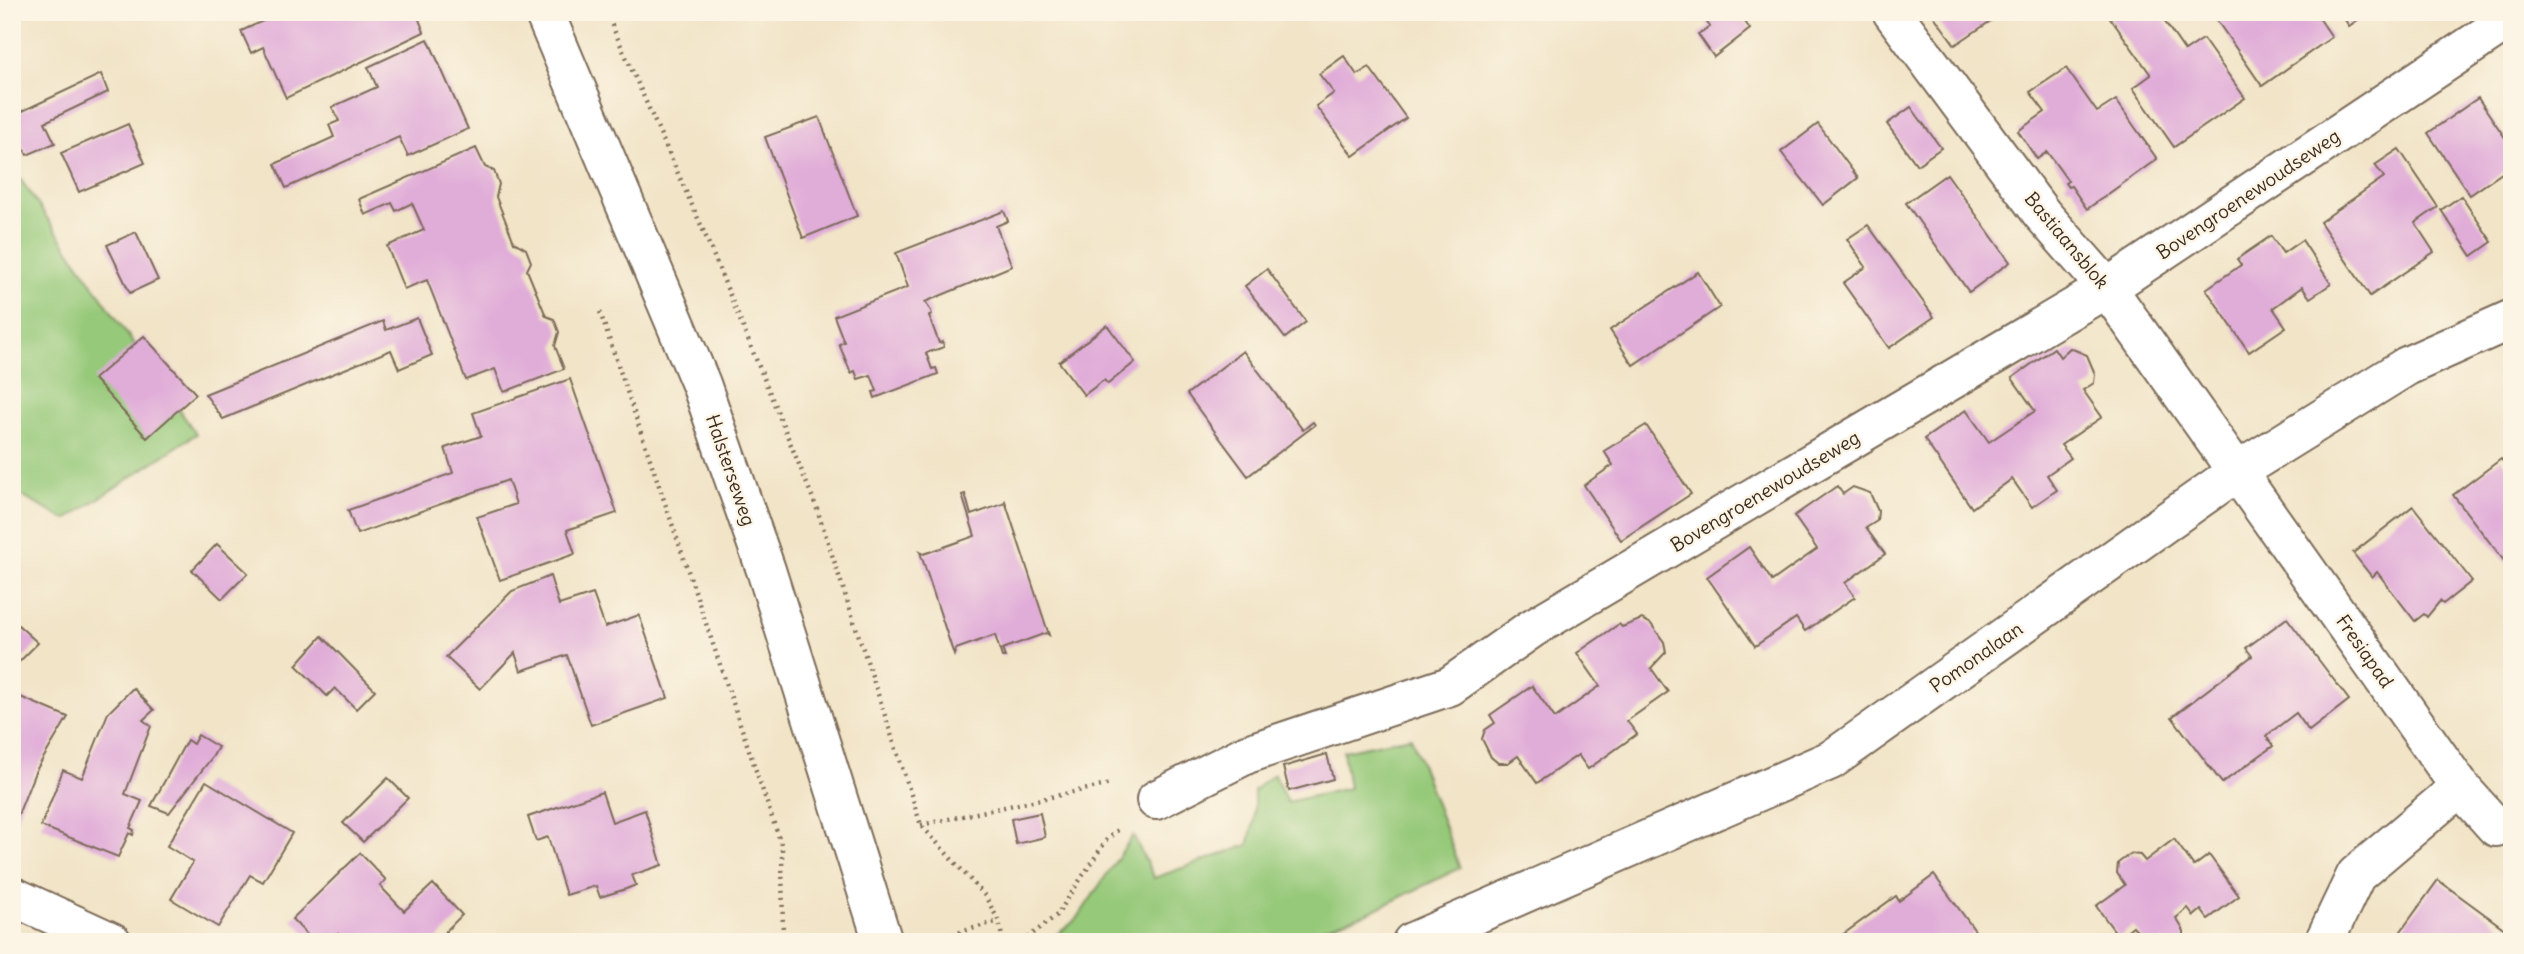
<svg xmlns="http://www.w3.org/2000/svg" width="2524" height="954" font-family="Delius,sans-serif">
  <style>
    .green { fill: #96c979; stroke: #687a4c; stroke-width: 2 }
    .building { fill: #e0acd8 }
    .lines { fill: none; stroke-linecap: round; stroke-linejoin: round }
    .street-casing { stroke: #7b6b59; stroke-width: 42 }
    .secondary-casing { stroke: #7b6b59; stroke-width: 42 }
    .path { stroke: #7b6b59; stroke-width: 4.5; stroke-dasharray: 2 5; stroke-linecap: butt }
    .street { stroke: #fff; stroke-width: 38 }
    .secondary { stroke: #fff; stroke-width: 38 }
    .labels { text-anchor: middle; stroke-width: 5; stroke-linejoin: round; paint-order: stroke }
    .street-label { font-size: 19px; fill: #3b2a1e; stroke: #fcf5e5 }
  </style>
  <rect width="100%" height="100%" fill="#fcf5e5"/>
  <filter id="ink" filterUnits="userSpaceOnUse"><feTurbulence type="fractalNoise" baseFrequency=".0143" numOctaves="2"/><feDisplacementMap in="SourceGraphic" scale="14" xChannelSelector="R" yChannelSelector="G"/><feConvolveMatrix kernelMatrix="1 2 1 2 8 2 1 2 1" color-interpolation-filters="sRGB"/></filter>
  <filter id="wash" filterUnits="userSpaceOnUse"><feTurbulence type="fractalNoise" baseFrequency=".00686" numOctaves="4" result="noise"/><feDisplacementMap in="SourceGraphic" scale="28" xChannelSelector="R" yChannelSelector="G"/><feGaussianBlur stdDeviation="1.57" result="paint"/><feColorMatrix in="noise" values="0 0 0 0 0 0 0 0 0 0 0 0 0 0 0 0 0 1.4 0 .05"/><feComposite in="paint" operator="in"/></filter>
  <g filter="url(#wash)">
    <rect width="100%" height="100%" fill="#f1e4c7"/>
    <!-- green -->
    <g class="green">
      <path d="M 12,167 L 196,434 L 66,520 L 12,491 Z"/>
      <path d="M 1411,737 L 1460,868 L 1368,913 L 1283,942 L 1047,942 L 1077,919 L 1133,835 L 1154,878 L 1248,845 L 1254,822 L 1254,790 L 1274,774 L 1287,802 L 1349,788 L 1343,751 Z"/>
    </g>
    <g id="blocks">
      <!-- building -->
      <g class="building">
        <path d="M 283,12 L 416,12 L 424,32 L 286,98 L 263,47 L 251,53 L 241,31 Z"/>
        <path d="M 1700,12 L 1738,12 L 1750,29 L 1714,57 L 1698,34 L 1710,27 Z"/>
        <path d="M 1931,12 L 2004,12 L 1955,45 Z"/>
        <path d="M 2106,12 L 2158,12 L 2185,51 L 2203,39 L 2245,98 L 2174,147 L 2133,88 L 2151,75 Z"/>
        <path d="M 2211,12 L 2315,12 L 2332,37 L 2262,86 Z"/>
        <path d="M 2340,12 L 2369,12 L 2349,26 Z"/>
        <path d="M 428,39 L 468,129 L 408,156 L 399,137 L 286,188 L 275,164 L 334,137 L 329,125 L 339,121 L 332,107 L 377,87 L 368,67 Z"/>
        <path d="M 1344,56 L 1357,75 L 1369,67 L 1406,118 L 1353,156 L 1316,106 L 1334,93 L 1319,74 Z"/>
        <path d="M 2066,68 L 2097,112 L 2116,100 L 2157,159 L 2087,209 L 2071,186 L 2068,187 L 2065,183 L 2068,181 L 2047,152 L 2037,159 L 2018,131 L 2045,112 L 2030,92 Z"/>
        <path d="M 101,74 L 108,92 L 45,122 L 55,143 L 27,155 L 12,125 L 12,116 Z"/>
        <path d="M 2478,98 L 2512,148 L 2512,166 L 2470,195 L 2428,133 Z"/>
        <path d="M 1911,107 L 1941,148 L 1917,165 L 1887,124 Z"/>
        <path d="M 819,117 L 857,216 L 803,238 L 765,137 Z"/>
        <path d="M 128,124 L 145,163 L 79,192 L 61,153 Z"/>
        <path d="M 1818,124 L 1858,178 L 1823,205 L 1781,152 Z"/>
        <path d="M 476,148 L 485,167 L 494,171 L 499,184 L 496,197 L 514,242 L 526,249 L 531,262 L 527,270 L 546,316 L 554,319 L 559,332 L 555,346 L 564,369 L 504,392 L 495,369 L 466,380 L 427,280 L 404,289 L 387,246 L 424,230 L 412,203 L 396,211 L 392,203 L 365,215 L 359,199 Z"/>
        <path d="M 2399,149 L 2438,207 L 2415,223 L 2434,252 L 2370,296 L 2320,222 L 2384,177 L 2375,165 Z"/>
        <path d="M 1947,174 L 2010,262 L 1969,292 L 1906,203 Z"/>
        <path d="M 2461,196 L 2492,242 L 2472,256 L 2441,210 Z"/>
        <path d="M 1004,211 L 1008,221 L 996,226 L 1012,266 L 925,302 L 931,311 L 932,315 L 929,316 L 939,343 L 943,342 L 944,347 L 926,353 L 932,369 L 936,368 L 938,374 L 875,398 L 873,392 L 877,391 L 871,375 L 858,379 L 855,371 L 851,373 L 839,344 L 844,342 L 834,316 L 908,287 L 896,253 Z"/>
        <path d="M 1868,225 L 1934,317 L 1889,348 L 1843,283 L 1866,267 L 1847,239 Z"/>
        <path d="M 136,232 L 158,280 L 130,293 L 107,245 Z"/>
        <path d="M 2271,236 L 2283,253 L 2302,240 L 2331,284 L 2310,298 L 2302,287 L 2273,308 L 2286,327 L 2249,352 L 2206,289 L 2241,265 L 2237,259 Z"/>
        <path d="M 1267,269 L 1306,322 L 1285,338 L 1245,286 Z"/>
        <path d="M 1698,272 L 1720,307 L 1633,365 L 1610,330 Z"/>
        <path d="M 417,318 L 432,355 L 399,369 L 391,350 L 223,419 L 205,394 L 383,321 L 386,330 Z"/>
        <path d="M 1107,325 L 1135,362 L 1108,384 L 1104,380 L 1084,395 L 1059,362 Z"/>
        <path d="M 144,336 L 196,394 L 147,438 L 94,379 Z"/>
        <path d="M 2054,348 L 2060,357 L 2070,348 L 2087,355 L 2095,374 L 2094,383 L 2083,390 L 2102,417 L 2061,445 L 2071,458 L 2047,475 L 2057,490 L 2032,507 L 2012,479 L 1972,508 L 1924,439 L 1966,410 L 1989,442 L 2035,411 L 2012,378 Z"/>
        <path d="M 1243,351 L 1303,430 L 1313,422 L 1315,425 L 1248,476 L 1187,394 Z"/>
        <path d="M 570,379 L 617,513 L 567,530 L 575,554 L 500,580 L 477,517 L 516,504 L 508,480 L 357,534 L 348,510 L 453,473 L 445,448 L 481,436 L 473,413 Z"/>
        <path d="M 1646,425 L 1691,494 L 1621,540 L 1584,485 L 1613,465 L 1604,451 Z"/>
        <path d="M 2501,459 L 2512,472 L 2512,557 L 2505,562 L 2453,495 Z"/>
        <path d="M 1837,486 L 1843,494 L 1853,487 L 1870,493 L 1878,511 L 1877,521 L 1866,528 L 1885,554 L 1845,583 L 1855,597 L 1805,631 L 1796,618 L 1755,646 L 1707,577 L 1749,547 L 1772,581 L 1817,549 L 1794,516 Z"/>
        <path d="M 965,494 L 971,515 L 1003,504 L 1005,501 L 1049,635 L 1046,633 L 1002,649 L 1005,657 L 1002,657 L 995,635 L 956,649 L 954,655 L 920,552 L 924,554 L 975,536 L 962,495 Z"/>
        <path d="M 2413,506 L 2472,581 L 2443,604 L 2440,601 L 2427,617 L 2424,614 L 2415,621 L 2377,572 L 2372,577 L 2353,553 Z"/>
        <path d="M 217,544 L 248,573 L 222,599 L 192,570 Z"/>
        <path d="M 550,576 L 559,605 L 593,594 L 605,627 L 639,615 L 668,698 L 591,725 L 567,655 L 521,671 L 515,653 L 480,689 L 446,657 L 512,591 Z"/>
        <path d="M 2287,618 L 2349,700 L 2309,731 L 2296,713 L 2266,736 L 2273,746 L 2222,783 L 2172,717 L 2252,656 L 2246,648 Z"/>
        <path d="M 1642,619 L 1651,624 L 1664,642 L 1666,652 L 1651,668 L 1668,692 L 1627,721 L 1637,734 L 1588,769 L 1578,755 L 1537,783 L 1518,756 L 1508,763 L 1498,763 L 1491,757 L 1482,739 L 1485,730 L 1495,723 L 1490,715 L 1532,686 L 1555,718 L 1600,686 L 1577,653 L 1619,624 L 1622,627 Z"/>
        <path d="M 17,624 L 38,643 L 12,669 L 12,630 Z"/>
        <path d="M 322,636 L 375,690 L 356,709 L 335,688 L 327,696 L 296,665 Z"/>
        <path d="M 133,688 L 154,710 L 143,720 L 151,726 L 125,794 L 142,801 L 130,828 L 134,830 L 133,835 L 129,833 L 118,857 L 41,826 L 63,770 L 82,778 L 108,713 Z"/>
        <path d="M 18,696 L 68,717 L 35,772 L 12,830 L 12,704 Z"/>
        <path d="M 198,735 L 218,747 L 213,756 L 169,813 L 151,806 L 187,740 L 193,744 Z"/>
        <path d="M 1327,754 L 1333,779 L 1289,791 L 1283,767 Z"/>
        <path d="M 388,778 L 408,798 L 363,842 L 343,823 Z"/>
        <path d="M 206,781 L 292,833 L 263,882 L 250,875 L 218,927 L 171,899 L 193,862 L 167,846 Z"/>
        <path d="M 602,792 L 612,822 L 645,810 L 662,865 L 632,875 L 636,885 L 626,889 L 600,897 L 596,886 L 566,895 L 548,837 L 536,841 L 528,817 Z"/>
        <path d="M 1040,813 L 1045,837 L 1016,844 L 1011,819 Z"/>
        <path d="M 2174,839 L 2194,866 L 2209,855 L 2239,896 L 2208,919 L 2201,910 L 2194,916 L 2188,908 L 2176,918 L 2184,931 L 2184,942 L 2145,942 L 2133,926 L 2119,937 L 2096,906 L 2125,885 L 2117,873 L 2118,863 L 2130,854 L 2140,855 L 2145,861 Z"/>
        <path d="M 360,853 L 386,880 L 380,886 L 404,911 L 433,884 L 462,915 L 435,942 L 345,942 L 338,934 L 329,942 L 314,942 L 292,919 Z"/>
        <path d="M 1934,875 L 1976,932 L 1963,942 L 1841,942 L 1838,938 L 1896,896 L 1899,901 Z"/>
        <path d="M 2438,880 L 2506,930 L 2497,942 L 2399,942 L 2396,938 Z"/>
      </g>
    </g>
  </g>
  <g filter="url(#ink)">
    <use href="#blocks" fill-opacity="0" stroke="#7b6b59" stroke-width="2"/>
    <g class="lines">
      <defs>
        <g id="street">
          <path d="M 544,12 L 701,384 L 766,570 L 883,942"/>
          <path d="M 1892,12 L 2042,214 L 2107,288 L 2460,787 L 2496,827"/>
          <path d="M 1156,800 L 1247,754 L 1450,686 L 1531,629 L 2107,288 L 2512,18"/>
          <path d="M 12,896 L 112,942"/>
          <path d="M 2324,942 L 2356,875 L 2460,787"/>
        </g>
        <path id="secondary" d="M 1412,942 L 1831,760 L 2238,471 L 2407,366 L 2512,319"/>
      </defs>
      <!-- street casing -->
      <use href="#street" class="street-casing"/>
      <!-- secondary casing -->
      <use href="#secondary" class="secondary-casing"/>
      <!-- path -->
      <g class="path">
        <path d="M 606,12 L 704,232 L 816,506 L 921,825 L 985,896 L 999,921 L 1003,942"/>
        <path d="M 600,312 L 782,847 L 783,942"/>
        <path d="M 921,825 L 1111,784"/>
        <path d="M 932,940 L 999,921"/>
        <path d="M 1022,942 L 1057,915 L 1107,839 L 1118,830"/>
      </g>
      <!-- street -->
      <use href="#street" class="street"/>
      <!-- secondary -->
      <use href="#secondary" class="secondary"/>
    </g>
  </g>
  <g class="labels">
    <!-- street labels -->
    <g class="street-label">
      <text transform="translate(2248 194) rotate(-34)" y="7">Bovengroenewoudseweg</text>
      <text transform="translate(2067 240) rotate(50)" y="7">Bastiaansblok</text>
      <text transform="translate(731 470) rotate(71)" y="7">Halsterseweg</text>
      <text transform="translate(1765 491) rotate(-31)" y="7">Bovengroenewoudseweg</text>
      <text transform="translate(2365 651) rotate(55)" y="7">Fresiapad</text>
      <text transform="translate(1976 657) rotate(-35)" y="7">Pomonalaan</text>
    </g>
  </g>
  <!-- margin -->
  <rect width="2524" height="954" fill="none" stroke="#fcf5e5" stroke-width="42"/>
</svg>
